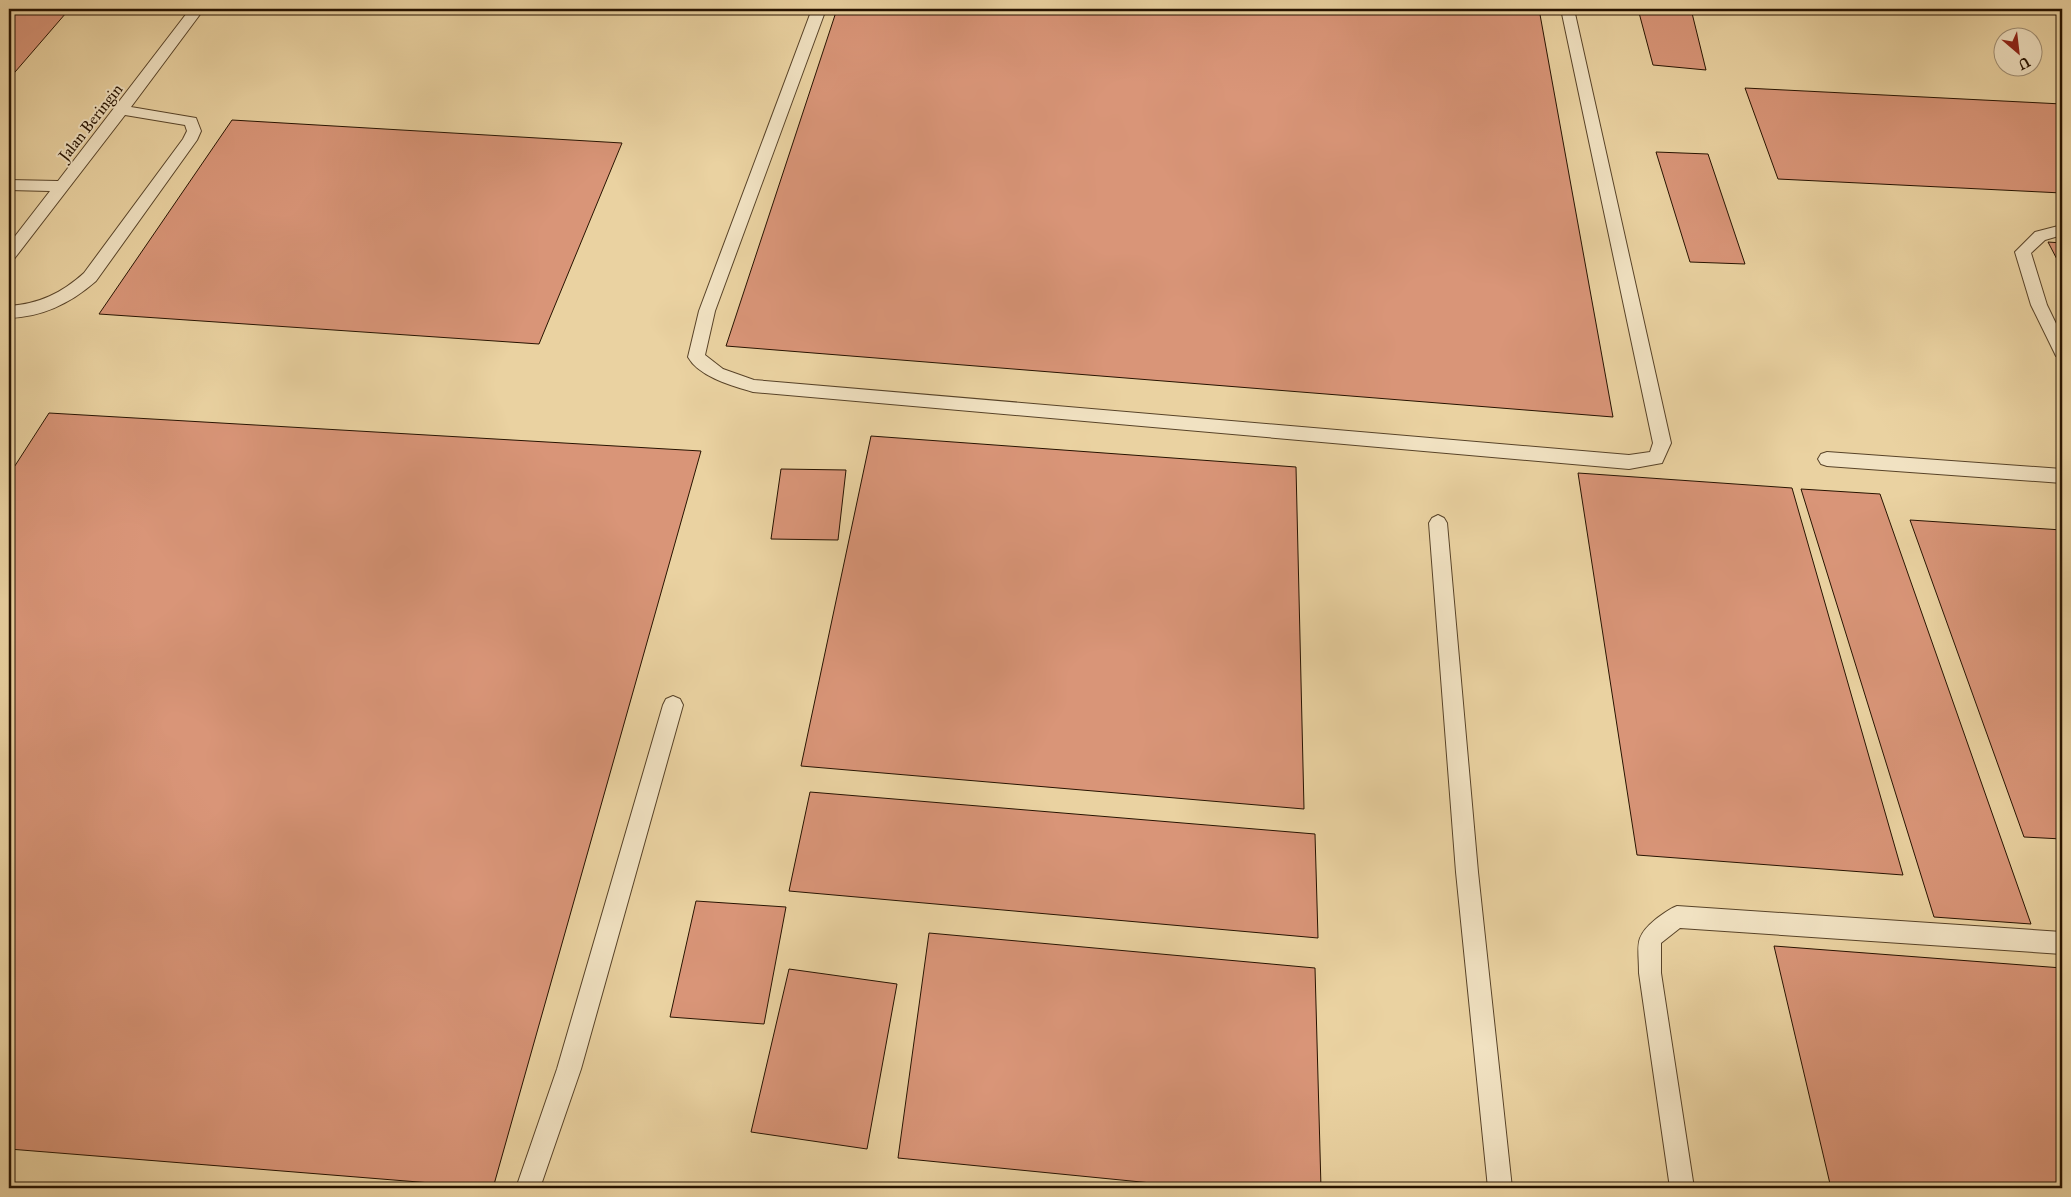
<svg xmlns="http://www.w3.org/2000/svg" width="2071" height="1197" font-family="'IM FELL Great Primer',serif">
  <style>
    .building { fill: #d99578; stroke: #271300 }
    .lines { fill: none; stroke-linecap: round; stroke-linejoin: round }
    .lane-casing { stroke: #584328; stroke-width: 2 }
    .lane { fill: #f1e2c2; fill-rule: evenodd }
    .labels { text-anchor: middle; stroke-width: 4; stroke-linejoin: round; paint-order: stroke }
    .far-street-label { font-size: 16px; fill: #271300; stroke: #f1e2c2 }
  </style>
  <rect width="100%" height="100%" fill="#ead2a1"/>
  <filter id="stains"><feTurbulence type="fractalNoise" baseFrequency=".004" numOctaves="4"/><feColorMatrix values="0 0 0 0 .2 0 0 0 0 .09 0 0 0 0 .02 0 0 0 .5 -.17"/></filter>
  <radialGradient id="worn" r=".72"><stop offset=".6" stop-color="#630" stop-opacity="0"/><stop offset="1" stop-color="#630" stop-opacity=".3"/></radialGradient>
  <!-- building -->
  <g class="building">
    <path d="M 9,9 L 66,13 L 9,79 Z"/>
    <path d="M 837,9 L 1539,9 L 1613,417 L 726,346 Z"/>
    <path d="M 1638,9 L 1691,9 L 1706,70 L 1653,65 Z"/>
    <path d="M 1745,88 L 2062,104 L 2062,193 L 1778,179 Z"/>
    <path d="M 232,120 L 622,143 L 539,344 L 99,314 Z"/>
    <path d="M 1656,152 L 1708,154 L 1745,264 L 1690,262 Z"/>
    <path d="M 2048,242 L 2062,243 L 2062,269 Z"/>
    <path d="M 49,413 L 701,451 L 493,1188 L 9,1149 L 9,475 Z"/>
    <path d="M 871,436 L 1296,467 L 1304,809 L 801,766 Z"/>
    <path d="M 781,469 L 846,470 L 838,540 L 771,539 Z"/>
    <path d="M 1578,473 L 1792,488 L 1903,875 L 1637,855 Z"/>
    <path d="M 1801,489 L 1880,494 L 2031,924 L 1934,917 Z"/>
    <path d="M 1910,520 L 2062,530 L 2062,839 L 2024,837 Z"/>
    <path d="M 810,792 L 1315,834 L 1318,938 L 789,891 Z"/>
    <path d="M 696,901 L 786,907 L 764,1024 L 670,1017 Z"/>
    <path d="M 929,933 L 1315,968 L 1321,1188 L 1202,1188 L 898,1158 Z"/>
    <path d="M 1774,946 L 2062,968 L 2062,1188 L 1831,1188 Z"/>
    <path d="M 789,969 L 897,984 L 867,1149 L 751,1132 Z"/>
  </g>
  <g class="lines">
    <defs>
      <g id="lane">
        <path d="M 190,9 L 204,9 L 131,107 L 196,118 L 201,131 L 197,140 L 96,281 C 71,303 42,317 9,318 L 9,306 C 39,304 62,293 84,273 L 183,139 L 187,131 L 185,125 L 125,115 L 14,259 L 9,261 L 9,244 L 50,191 L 9,190 L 9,180 L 58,181 Z"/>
        <path d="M 812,9 L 826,9 L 715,311 L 705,355 L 723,369 L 754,380 L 1629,455 L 1650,452 L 1653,443 L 1561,9 L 1574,9 L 1671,443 L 1662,463 L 1629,469 L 753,392 C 733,386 699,377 688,357 L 699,311 Z"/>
        <path d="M 2062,225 L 2062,235 L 2045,240 L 2031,253 L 2047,305 L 2062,336 L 2062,358 L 2056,356 L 2031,305 L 2015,252 L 2035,232 Z"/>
        <path d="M 1827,452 L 2062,469 L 2062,483 L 1827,466 L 1821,464 L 1818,459 L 1821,454 Z"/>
        <path d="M 1438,515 L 1444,518 L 1447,523 L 1478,872 L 1512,1188 L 1488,1188 L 1456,872 L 1429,523 L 1432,518 Z"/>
        <path d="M 673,696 L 680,699 L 683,705 L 581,1069 L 540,1188 L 516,1188 L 557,1069 L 663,705 L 666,699 Z"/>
        <path d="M 1677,906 L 2062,932 L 2062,954 L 1680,928 L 1661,943 L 1661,973 L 1694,1188 L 1670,1188 L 1639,973 C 1639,945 1633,938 1656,919 C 1663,914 1669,909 1677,906 Z"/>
      </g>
    </defs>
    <!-- lane casing -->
    <use href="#lane" class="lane-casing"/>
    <!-- lane -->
    <use href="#lane" class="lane"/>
  </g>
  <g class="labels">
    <!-- far-street labels -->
    <g class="far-street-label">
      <text transform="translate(90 122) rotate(-52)" y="6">Jalan Beringin</text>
    </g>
  </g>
  <!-- margin -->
  <rect width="2071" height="1197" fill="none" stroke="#ead2a1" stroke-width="30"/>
  <rect x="10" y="10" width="2051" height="1177" fill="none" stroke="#271300" stroke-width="2.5"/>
  <rect x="15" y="15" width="2041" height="1167" fill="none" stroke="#271300"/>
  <!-- north arrow -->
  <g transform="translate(2018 52) rotate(152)"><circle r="24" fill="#f1e2c2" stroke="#a08f74"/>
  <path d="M0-4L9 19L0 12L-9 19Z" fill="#8f2418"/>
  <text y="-8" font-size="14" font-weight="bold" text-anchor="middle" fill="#271300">U</text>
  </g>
  <rect width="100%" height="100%" filter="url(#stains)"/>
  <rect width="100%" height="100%" fill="url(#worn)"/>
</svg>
